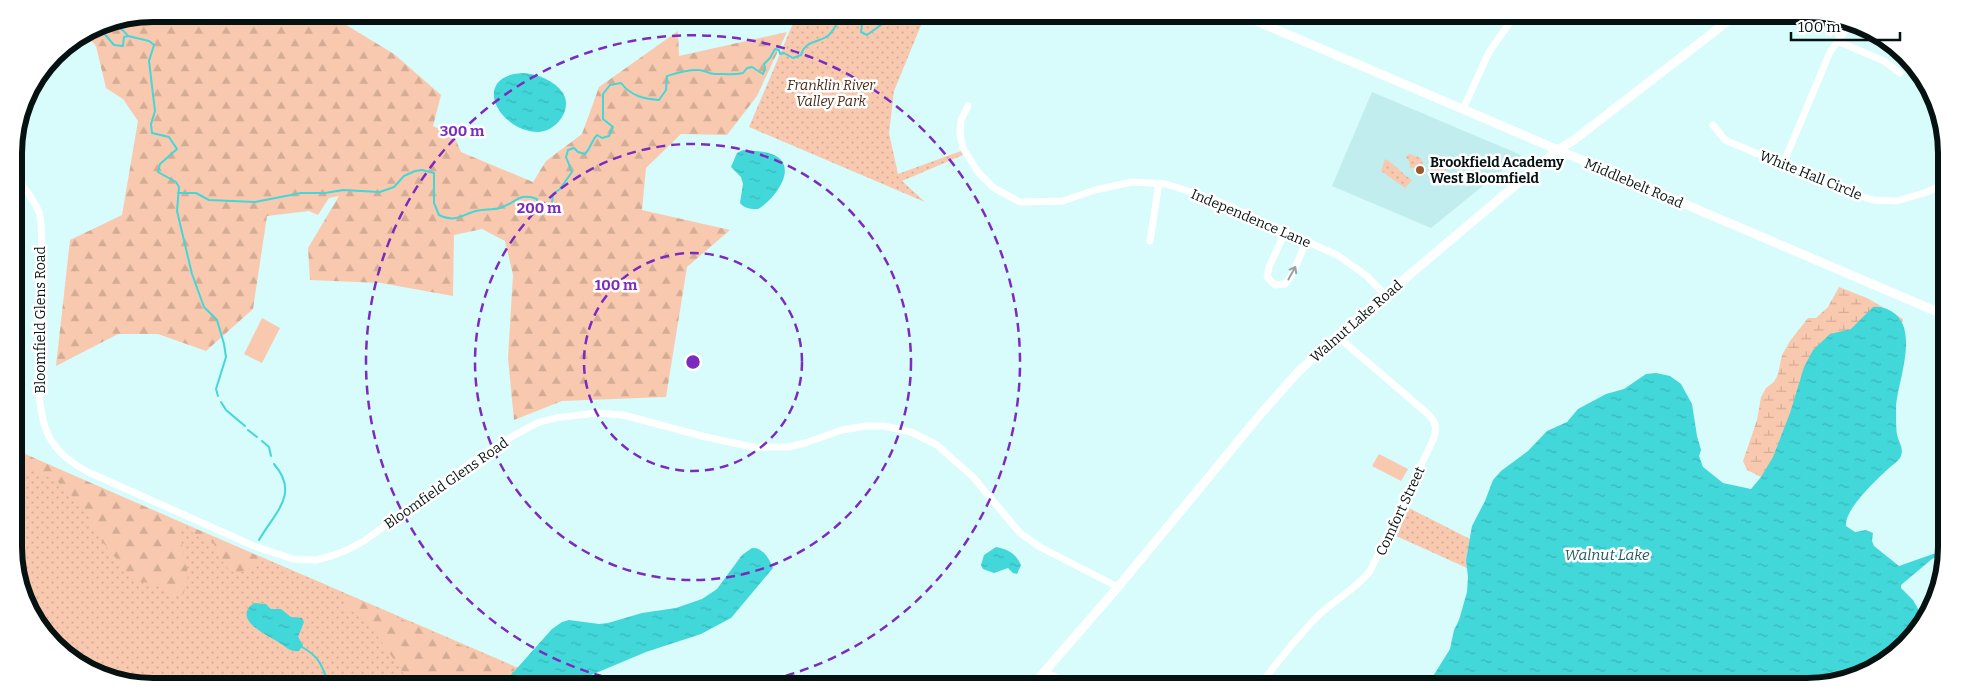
<svg xmlns="http://www.w3.org/2000/svg" width="1961" height="700" font-family="Bitter,serif">
  <style>
    .built { fill: #c1edee }
    .green { fill: url(#green-dots) }
    .forest { fill: url(#forest-firs) }
    .wetland { fill: url(#wetland-marsh) }
    .pitch { fill: #f9c9af }
    .water { fill: url(#water-ripples) }
    .lines { fill: none; stroke-linecap: round; stroke-linejoin: round }
    .stream { stroke: #42d7d9; stroke-width: 2 }
    .minor { stroke: #fff; stroke-width: 7 }
    .tertiary { stroke: #fff; stroke-width: 9 }
    .oneway { stroke: #9ba0a0 }
    .ring { fill: none; stroke: #7b2cbf; stroke-width: 2.5; stroke-dasharray: 9 6 }
    .poi-dot { fill: #9e582d; stroke: #fff; stroke-width: 2 }
    .labels { text-anchor: middle; stroke-width: 5; stroke-linejoin: round; paint-order: stroke }
    .park-label { font-size: 14px; font-style: italic; fill: #4c2915; stroke: #fff }
    .poi-label { font-size: 14px; font-weight: bold; fill: #061212; stroke: #fff; text-anchor: start }
    .street-label { font-size: 14px; fill: #061212; stroke: #fff }
    .water-label { font-size: 15px; font-style: italic; fill: #1f5a5b; stroke: #fff }
    .rim { fill: none; stroke: #061212; stroke-width: 6 }
    .centre { fill: #7b2cbf; stroke: #fff; stroke-width: 2.5 }
    .ring-label { font-size: 15px; text-anchor: middle; font-weight: bold; fill: #7b2cbf; stroke: #fff; stroke-width: 5; stroke-linejoin: round; paint-order: stroke }
  </style>
  <defs>
    <pattern id="green-dots" width="8" height="8" patternUnits="userSpaceOnUse" patternTransform="scale(1.25)"><rect width="8" height="8" fill="#f9c9af"/><path d="M2 2h.1M6 6h.1" fill="none" stroke="#d4ac96" stroke-width="1.8" stroke-linecap="round"/></pattern>
    <pattern id="forest-firs" width="22" height="20" patternUnits="userSpaceOnUse" patternTransform="scale(1.25)"><rect width="22" height="20" fill="#f9c9af"/><path d="M5 1l3.5 6h-7zM16 11l3.5 6h-7z" fill="#d4ac96"/></pattern>
    <pattern id="wetland-marsh" width="20" height="14" patternUnits="userSpaceOnUse" patternTransform="scale(1.25)"><rect width="20" height="14" fill="#f9c9af"/><path d="M1 5h8M5 5V1M11 12h8M15 12V8" fill="none" stroke="#d4ac96"/></pattern>
    <pattern id="water-ripples" width="26" height="14" patternUnits="userSpaceOnUse" patternTransform="scale(1.25)"><rect width="26" height="14" fill="#42d7d9"/><path d="M2 4q2-2 4 0t4 0M15 11q2-2 4 0t4 0" fill="none" stroke="#38b8b9"/></pattern>
  </defs>
  <rect width="100%" height="100%" fill="#d8fbfb"/>
  <!-- built -->
  <path class="built" d="M 1372,92 L 1521,155 L 1431,228 L 1332,186 Z"/>
  <!-- green -->
  <g class="green">
    <path d="M 797,14 L 914,14 L 924,18 L 894,91 L 889,133 L 898,174 L 961,151 L 963,155 L 902,181 L 925,202 L 749,127 Z"/>
    <path d="M 1409,154 L 1421,158 L 1423,164 L 1418,168 L 1410,168 L 1409,161 L 1406,157 Z"/>
    <path d="M 1385,159 C 1395,164 1402,174 1412,180 L 1405,188 L 1381,171 Z"/>
    <path d="M 16,451 L 530,673 L 524,686 L 154,686 L 109,679 L 48,638 L 16,573 Z"/>
    <path d="M 1407,507 L 1470,539 L 1466,560 L 1467,568 L 1394,535 Z"/>
  </g>
  <!-- forest -->
  <g class="forest">
    <path d="M 154,14 L 333,14 L 333,17 L 394,54 L 441,95 L 433,126 L 454,136 L 461,152 L 533,182 L 546,161 L 582,134 L 599,87 L 678,31 L 679,56 L 787,32 L 757,96 L 727,135 L 681,134 L 646,168 L 642,210 L 730,230 L 687,267 L 666,397 L 562,401 L 514,420 L 508,358 L 513,275 L 505,241 L 482,229 L 454,235 L 453,296 L 381,283 L 310,280 L 308,248 L 339,196 L 329,198 L 318,215 L 309,211 L 267,216 L 253,309 L 206,351 L 158,334 L 118,334 L 56,366 L 70,240 L 122,215 L 138,121 L 123,99 L 106,88 L 96,46 L 85,34 L 100,24 Z"/>
    <path d="M 16,450 L 267,560 L 253,564 L 244,572 L 233,572 L 225,566 L 213,542 L 193,533 L 187,526 L 180,530 C 180,553 195,572 183,594 L 172,597 C 160,586 151,582 134,581 L 97,535 L 85,509 L 56,480 L 16,465 Z"/>
    <path d="M 346,595 L 515,669 L 501,686 L 412,686 L 366,619 L 346,608 Z"/>
  </g>
  <!-- wetland -->
  <path class="wetland" d="M 1839,287 L 1867,298 L 1903,319 L 1902,324 L 1761,477 L 1747,470 L 1743,461 L 1757,420 L 1761,397 L 1766,388 L 1774,382 L 1778,374 L 1782,355 L 1790,341 L 1808,318 L 1816,318 L 1828,307 Z"/>
  <!-- pitch -->
  <g class="pitch">
    <path d="M 1440,155 L 1449,167 L 1438,177 L 1428,165 Z"/>
    <path d="M 262,318 L 280,328 L 262,363 L 244,354 Z"/>
    <path d="M 1379,454 L 1408,469 L 1401,481 L 1372,466 Z"/>
  </g>
  <!-- water -->
  <g class="water">
    <path d="M 522,73 C 537,74 554,80 563,93 C 573,110 556,131 539,132 C 500,133 469,77 522,73 Z"/>
    <path d="M 743,150 C 752,151 766,151 774,155 C 800,167 773,201 758,209 C 751,209 745,209 740,203 L 743,184 L 741,177 L 731,167 L 737,153 Z"/>
    <path d="M 1873,307 C 1880,306 1885,308 1891,311 C 1921,328 1897,382 1896,408 C 1896,413 1896,430 1897,434 C 1898,441 1904,448 1901,456 C 1899,461 1892,465 1888,469 C 1876,480 1844,510 1846,526 L 1855,532 L 1866,530 L 1873,533 L 1872,541 L 1874,546 L 1899,566 L 1933,554 L 1943,554 L 1932,559 L 1901,585 L 1901,588 L 1913,600 L 1922,616 L 1893,657 L 1816,686 L 1427,686 L 1450,649 L 1454,630 L 1459,620 L 1467,592 L 1468,577 L 1466,560 L 1472,526 L 1485,501 L 1493,480 L 1501,471 L 1528,451 L 1547,431 L 1567,422 L 1578,409 L 1606,394 L 1624,389 L 1646,374 L 1656,373 L 1670,376 L 1681,384 L 1692,404 L 1697,436 L 1701,450 L 1699,456 L 1703,467 L 1723,483 L 1751,489 L 1761,477 L 1773,457 L 1790,413 L 1804,367 L 1813,350 L 1830,334 L 1851,329 Z"/>
    <path d="M 996,547 C 1008,549 1016,554 1021,565 L 1017,574 L 1013,573 L 1008,568 L 994,573 L 983,569 L 981,565 L 984,555 Z"/>
    <path d="M 752,548 C 764,548 769,559 773,568 L 731,618 L 701,634 L 646,652 L 565,686 L 501,686 L 552,629 L 562,622 L 569,620 L 599,624 L 608,623 L 642,613 L 676,608 L 702,599 L 717,589 L 742,555 Z"/>
    <path d="M 254,603 L 266,604 L 271,609 L 281,609 L 291,617 L 302,618 L 304,622 L 298,637 L 303,645 L 299,651 C 290,652 288,648 281,644 C 270,636 230,620 254,603 Z"/>
  </g>
  <g class="lines">
    <!-- stream -->
    <g class="stream">
      <path d="M 103,24 L 102,31 L 114,45 L 123,46 L 124,37 L 128,36 L 149,41 L 154,45 L 149,61 L 155,111 L 151,124 L 152,133 L 169,137 L 177,149 L 160,164 L 158,172 L 176,182 L 179,187 L 177,211 L 192,274 L 204,307 L 217,320 L 224,344 L 226,357 L 216,389 L 218,396"/>
      <path d="M 102,28 C 114,28 119,24 128,36"/>
      <path d="M 178,193 L 196,193 L 209,200 L 255,202 L 301,193 L 325,193 L 343,190 L 380,192 L 394,187 L 404,176 L 415,171 L 422,170 L 434,173 L 434,203 L 439,215 C 456,223 461,215 476,211 C 484,209 493,210 500,208 C 516,203 519,192 537,199 L 537,203 L 544,208 L 552,203 L 553,194 L 560,189 L 572,172 L 566,157 L 568,150 L 574,148 L 578,152 L 585,154 C 591,148 591,141 597,135 L 602,138 L 609,136 L 613,127 L 603,119 L 603,94 L 610,85 L 621,83 C 631,96 644,99 659,100 L 666,90 L 667,76 C 677,73 688,69 699,70 C 704,70 709,74 715,74 C 724,74 735,75 743,73 L 747,68 L 752,67 L 763,74 L 765,68 L 764,64 L 770,58 L 775,49 L 779,50 L 780,54 L 784,53 L 793,58 L 801,55 C 805,41 816,43 826,37 C 834,33 835,24 841,18 C 849,18 857,17 862,24 L 861,32 L 867,35 L 885,22 L 886,17 L 882,14"/>
      <path d="M 221,402 L 226,410 L 245,426"/>
      <path d="M 248,430 L 257,437"/>
      <path d="M 262,441 L 269,447 L 271,456"/>
      <path d="M 259,540 C 275,512 300,494 274,464"/>
      <path d="M 1943,553 L 1946,552"/>
      <path d="M 302,647 C 316,655 321,662 326,677 L 334,682 L 338,686"/>
    </g>
    <!-- minor -->
    <g class="minor">
      <path d="M 1837,41 L 1884,61 L 1900,73"/>
      <path d="M 968,106 L 961,120 L 960,134 L 963,148 L 978,172 L 994,188 L 1020,202 L 1063,201 L 1095,190 L 1132,182 L 1166,184 L 1213,199 L 1337,255 L 1367,276 L 1385,295"/>
      <path d="M 1463,109 L 1489,52 L 1516,14"/>
      <path d="M 1713,125 L 1725,140 L 1848,192 L 1873,200 L 1897,201 L 1927,192 L 1946,183"/>
      <path d="M 1783,164 L 1830,52 L 1852,21"/>
      <path d="M 14,174 C 23,185 33,199 39,212 C 42,222 41,236 42,247 C 46,298 26,399 51,440 C 60,455 73,464 88,472 L 254,546 L 293,559 L 316,560 L 331,556 L 347,550 L 364,541 L 473,461 L 504,441 L 537,423 L 555,418 L 596,413 L 623,415 L 706,437 L 753,447 L 789,447 L 805,443 L 842,430 L 866,426 L 884,426 L 911,432 L 937,445 L 973,477 L 1020,533 L 1040,547 L 1118,587"/>
      <path d="M 1285,232 L 1269,267 L 1267,277 L 1275,285 L 1285,284 L 1292,275 L 1306,242"/>
      <path d="M 1150,241 L 1159,183"/>
      <path d="M 1044,672 L 1077,686"/>
      <path d="M 1259,686 C 1278,662 1297,636 1320,614 C 1336,599 1356,589 1370,571 L 1433,440 C 1437,429 1437,423 1428,414 L 1337,336"/>
    </g>
    <!-- tertiary -->
    <g class="tertiary">
      <path d="M 1240,14 L 1947,316"/>
      <path d="M 1032,686 L 1118,587 L 1259,416 L 1298,372 L 1337,336 L 1556,151 L 1574,140 L 1737,14"/>
    </g>
  </g>
  <!-- one-way arrows -->
  <defs><path id="oneway-shaft" d="M-6 0H5M1.5-3L5.5 0L1.5 3" fill="none" stroke-width="1.6" stroke-linecap="round" stroke-linejoin="round" transform="scale(1.25)"/></defs>
  <use class="oneway" href="#oneway-shaft" transform="translate(1292 273) rotate(-61)"/>
  <!-- distance rings -->
  <g class="ring">
    <circle cx="693" cy="362" r="109"/>
    <circle cx="693" cy="362" r="218"/>
    <path d="M647 686A327 327 0 1 1 739 686"/>
  </g>
  <!-- markers -->
  <circle class="poi-dot" cx="1420" cy="170" r="5"/>
  <g class="labels">
    <!-- park labels -->
    <g class="park-label">
      <text x="831" y="90">Franklin River<tspan x="831" dy="16">Valley Park</tspan></text>
    </g>
    <!-- poi labels -->
    <g class="poi-label">
      <text x="1430" y="167">Brookfield Academy<tspan x="1430" dy="16">West Bloomfield</tspan></text>
    </g>
    <!-- street labels -->
    <g class="street-label">
      <text transform="translate(1811 175) rotate(22)" y="5">White Hall Circle</text>
      <text transform="translate(1634 183) rotate(23)" y="5">Middlebelt Road</text>
      <text transform="translate(1251 218) rotate(23)" y="5">Independence Lane</text>
      <text transform="translate(40 320) rotate(-90)" y="5">Bloomfield Glens Road</text>
      <text transform="translate(1356 321) rotate(-41)" y="5">Walnut Lake Road</text>
      <text transform="translate(446 483) rotate(-35)" y="5">Bloomfield Glens Road</text>
      <text transform="translate(1400 511) rotate(-65)" y="5">Comfort Street</text>
    </g>
    <!-- water labels -->
    <g class="water-label">
      <text x="1607" y="560">Walnut Lake</text>
    </g>
  </g>
  <!-- crop -->
  <path d="M0 0H1961V700H0ZM153 22H1807A131 131 0 0 1 1938 153V547A131 131 0 0 1 1807 678H153A131 131 0 0 1 22 547V153A131 131 0 0 1 153 22Z" fill="#fff" fill-rule="evenodd"/>
  <path class="rim" d="M153 22H1807A131 131 0 0 1 1938 153V547A131 131 0 0 1 1807 678H153A131 131 0 0 1 22 547V153A131 131 0 0 1 153 22Z"/>
  <circle cx="693" cy="362" r="8" class="centre"/>
  <g class="ring-label">
    <text x="462" y="136">300 m</text>
    <text x="539" y="213">200 m</text>
    <text x="616" y="290">100 m</text>
  </g>
  <!-- scale -->
  <path d="M1791 32v8h109v-8" fill="none" stroke="#061212" stroke-width="2.5"/>
  <text x="1798" y="32" font-size="15" fill="#061212" stroke="#ffffff" stroke-width="4" paint-order="stroke">100 m</text>
</svg>
